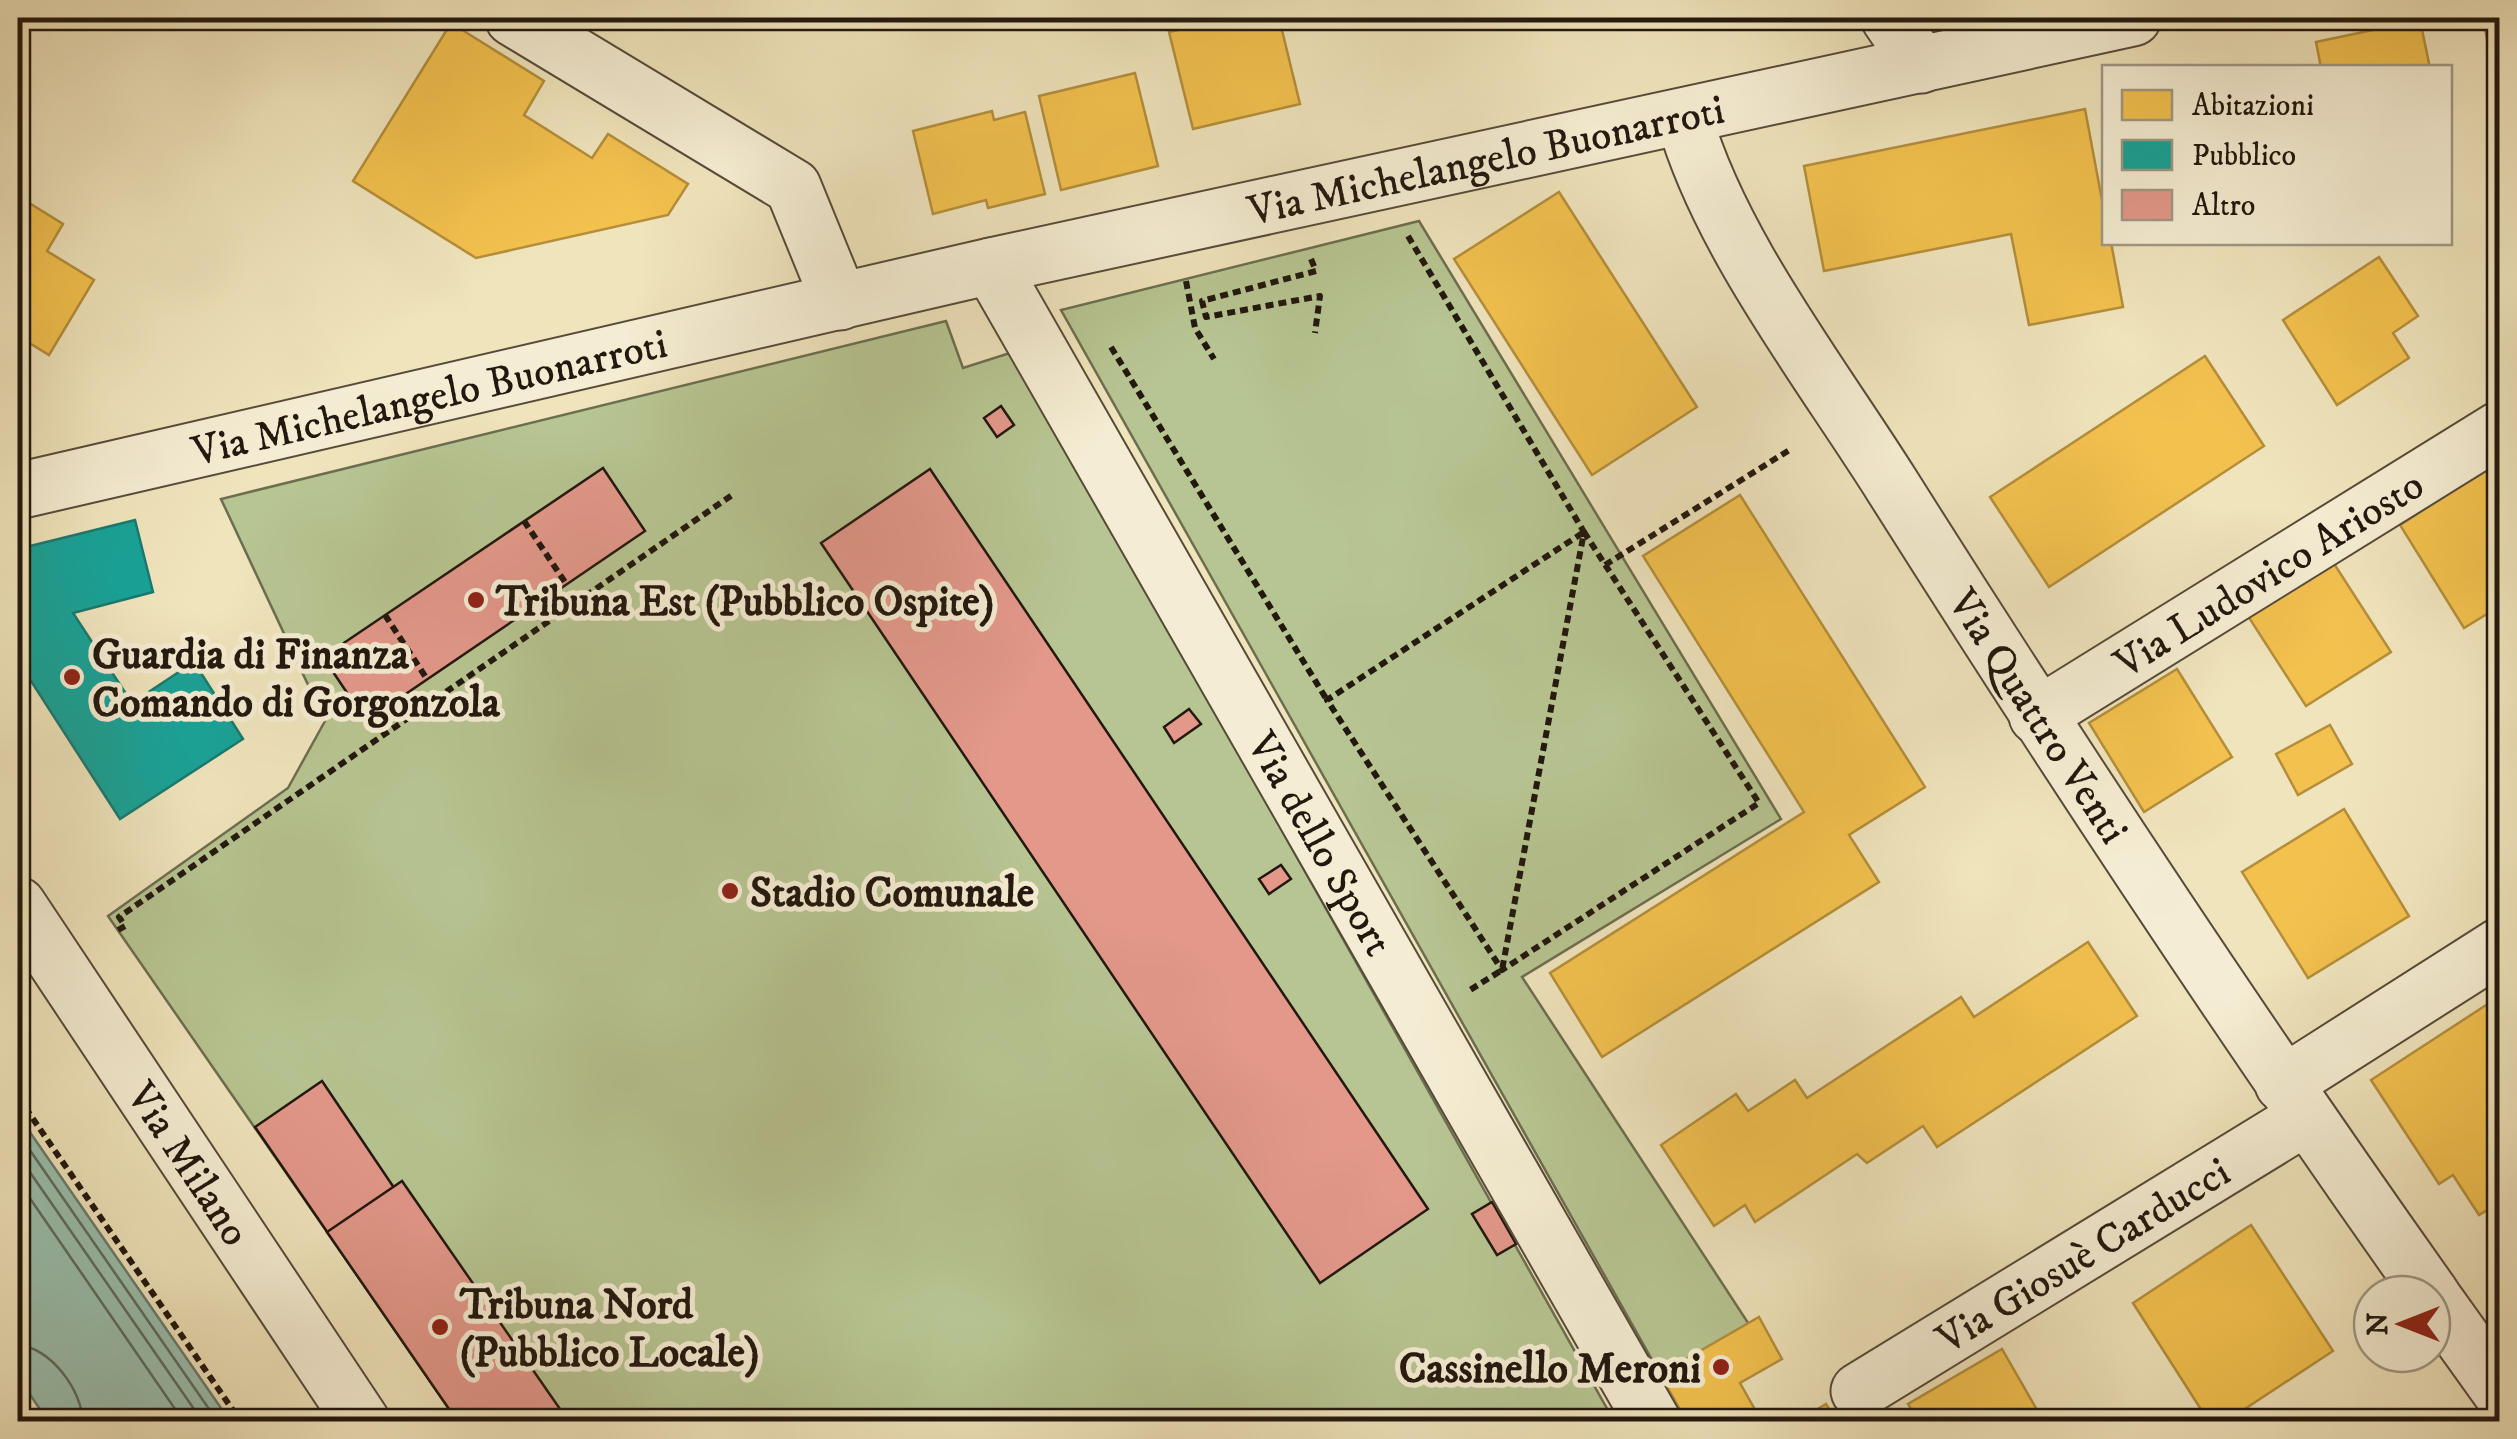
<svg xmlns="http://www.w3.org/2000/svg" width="2517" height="1439" font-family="'IM FELL DW Pica',serif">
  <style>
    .green { fill: #b7c592; stroke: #6c6e50; stroke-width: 2.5 }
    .water { fill: #9abfae; stroke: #6a7c6e; stroke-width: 2.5 }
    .homes { fill: #f2c14e; stroke: #b48e3b; stroke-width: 2.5 }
    .public { fill: #17a398; stroke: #1a796f; stroke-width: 2.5 }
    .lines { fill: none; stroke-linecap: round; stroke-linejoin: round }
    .shore { stroke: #5e6c5e; stroke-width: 2.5 }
    .building { fill: #e3988a; stroke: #22180e; stroke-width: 2.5 }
    .minor-casing { stroke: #564b3a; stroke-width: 59 }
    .tertiary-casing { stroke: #564b3a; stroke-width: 59 }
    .path { stroke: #22180e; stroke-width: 6; stroke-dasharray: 8 5; stroke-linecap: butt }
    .minor { stroke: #f5edd3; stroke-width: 55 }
    .tertiary { stroke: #f5edd3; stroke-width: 55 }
    .poi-dot { fill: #8f2418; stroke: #f5edd3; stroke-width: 4 }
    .labels { text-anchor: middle; stroke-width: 10; stroke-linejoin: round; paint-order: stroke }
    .street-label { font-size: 42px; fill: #22180e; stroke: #f5edd3 }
    .poi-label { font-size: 42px; font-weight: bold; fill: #22180e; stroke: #f5edd3; text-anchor: start }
  </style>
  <rect width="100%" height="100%" fill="#f0e4bc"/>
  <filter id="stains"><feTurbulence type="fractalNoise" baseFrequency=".002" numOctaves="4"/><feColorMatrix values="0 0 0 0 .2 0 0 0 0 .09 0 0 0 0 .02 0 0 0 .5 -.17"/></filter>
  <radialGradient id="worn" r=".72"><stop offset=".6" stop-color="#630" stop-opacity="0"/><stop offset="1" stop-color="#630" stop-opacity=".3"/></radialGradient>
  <!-- green -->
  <g class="green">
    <path d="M 1419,221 L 1781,819 L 1522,977 L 1754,1332 L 1664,1381 L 1061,310 Z"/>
    <path d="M 946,321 L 963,368 L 1013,352 L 1614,1421 L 458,1421 L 108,916 L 288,788 L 325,721 L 221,499 Z"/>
  </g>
  <!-- water -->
  <path class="water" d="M 18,1115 L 230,1421 L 48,1421 L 18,1377 Z"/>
  <!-- homes -->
  <g class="homes">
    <path d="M 1233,18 L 1279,18 L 1300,104 L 1193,129 L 1169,32 Z"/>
    <path d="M 2483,18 L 2500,18 L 2500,98 L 2498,98 Z"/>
    <path d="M 2420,20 L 2430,68 L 2321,68 L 2316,42 Z"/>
    <path d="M 451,23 L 544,81 L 524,115 L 592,158 L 608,134 L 688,184 L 668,215 L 476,258 L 353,181 Z"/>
    <path d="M 1135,73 L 1158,166 L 1061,190 L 1039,96 Z"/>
    <path d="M 2085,109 L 2104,211 L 2104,242 L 2111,242 L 2123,307 L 2029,325 L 2011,234 L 1824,271 L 1804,166 Z"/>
    <path d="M 992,111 L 994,120 L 1025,112 L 1045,194 L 988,208 L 986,200 L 933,214 L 913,131 Z"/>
    <path d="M 1559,192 L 1697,407 L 1592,475 L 1454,259 Z"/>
    <path d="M 18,196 L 63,224 L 47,251 L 94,280 L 49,355 L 18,336 Z"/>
    <path d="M 2379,257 L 2418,316 L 2393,333 L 2409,358 L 2337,405 L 2283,320 Z"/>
    <path d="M 2205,356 L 2264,446 L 2049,587 L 1990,497 Z"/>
    <path d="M 2499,461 L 2500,606 L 2464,628 L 2400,525 Z"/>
    <path d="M 1740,495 L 1925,787 L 1849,835 L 1879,882 L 1602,1057 L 1550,973 L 1804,812 L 1643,556 Z"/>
    <path d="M 2331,559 L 2391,652 L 2306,706 L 2246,613 Z"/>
    <path d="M 2177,669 L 2232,757 L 2144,812 L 2089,723 Z"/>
    <path d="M 2330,725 L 2352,764 L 2298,795 L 2276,754 Z"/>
    <path d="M 2344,809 L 2409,916 L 2308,978 L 2242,872 Z"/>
    <path d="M 2088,942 L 2137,1016 L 1937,1147 L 1923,1126 L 1867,1163 L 1857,1154 L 1755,1222 L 1745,1205 L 1714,1226 L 1661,1145 L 1736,1094 L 1748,1111 L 1795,1080 L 1807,1098 L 1961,997 L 1974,1017 Z"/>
    <path d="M 2500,996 L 2500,1202 L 2479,1215 L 2453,1175 L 2439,1184 L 2371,1080 Z"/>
    <path d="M 2251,1225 L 2333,1351 L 2225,1422 L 2209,1422 L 2133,1303 Z"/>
    <path d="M 1759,1317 L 1782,1359 L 1740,1383 L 1762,1422 L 1687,1422 L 1660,1374 Z"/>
    <path d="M 2002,1349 L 2044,1422 L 1919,1422 L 1908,1404 Z"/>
    <path d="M 1826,1404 L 1837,1422 L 1796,1422 Z"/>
  </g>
  <!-- public -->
  <path class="public" d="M 135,520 L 153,592 L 73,613 L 132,703 L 194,662 L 243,739 L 120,819 L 18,661 L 18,549 Z"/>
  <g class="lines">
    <!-- shore -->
    <g class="shore">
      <path d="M 18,1133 L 218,1422"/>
      <path d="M 18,1155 L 203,1422"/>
      <path d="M 18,1181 L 184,1422"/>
      <path d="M 18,1345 C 50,1347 82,1390 83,1422"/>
    </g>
  </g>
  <!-- building -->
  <g class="building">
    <path d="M 1001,406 L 1014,425 L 997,437 L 984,418 Z"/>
    <path d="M 603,468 L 645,531 L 366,721 L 323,657 Z"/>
    <path d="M 930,469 L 1428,1209 L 1320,1283 L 821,543 Z"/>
    <path d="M 1189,709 L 1201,724 L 1174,743 L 1164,727 Z"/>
    <path d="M 1281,865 L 1291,879 L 1269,894 L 1259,879 Z"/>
    <path d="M 322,1081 L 552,1422 L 458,1422 L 255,1127 Z"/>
    <path d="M 402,1181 L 569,1422 L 458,1422 L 327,1232 Z"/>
    <path d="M 1492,1202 L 1516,1244 L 1497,1255 L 1472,1214 Z"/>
  </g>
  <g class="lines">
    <defs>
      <g id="minor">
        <path d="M 513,18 L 793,187 L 840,302"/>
        <path d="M 1889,18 L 1921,65"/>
        <path id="s1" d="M 1684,117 C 1719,242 1821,373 1891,484 C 2064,758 2243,1029 2431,1294"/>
        <path id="s2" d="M 991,266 L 1653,1422"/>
        <path id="s3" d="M 18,491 L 991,266 L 2133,18"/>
        <path id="s4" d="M 2037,716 L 2500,429"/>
        <path d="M 2283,1084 L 2500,946"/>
        <path d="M 2432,1296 L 2500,1391"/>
        <path id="s5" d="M 1859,1391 L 2306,1117"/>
      </g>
      <g id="tertiary">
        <path id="s6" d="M 18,905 L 362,1422"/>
      </g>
    </defs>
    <!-- minor casing -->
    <use href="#minor" class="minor-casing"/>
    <!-- tertiary casing -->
    <use href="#tertiary" class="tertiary-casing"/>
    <!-- path -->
    <g class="path">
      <path d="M 1408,236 L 1584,532 L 1502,970 L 1470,990"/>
      <path d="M 1311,259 L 1316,271 L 1202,301 L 1206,317 L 1320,296 L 1315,333"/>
      <path d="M 1186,281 L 1195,328 L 1214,359"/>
      <path d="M 1111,347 L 1327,700"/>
      <path d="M 524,521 L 567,585"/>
      <path d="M 1584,532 L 1759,803 L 1502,970 L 1327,700 Z"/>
      <path d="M 1605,565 L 1791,449"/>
      <path d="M 385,615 L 427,679"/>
      <path d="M 118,930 L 125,926 L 119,917 L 735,493"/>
      <path d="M 18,1097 L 241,1422"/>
    </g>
    <!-- minor -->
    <use href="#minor" class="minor"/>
    <!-- tertiary -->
    <use href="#tertiary" class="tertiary"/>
  </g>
  <!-- markers -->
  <g class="poi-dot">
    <circle cx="476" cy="600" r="10"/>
    <circle cx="72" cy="677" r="10"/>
    <circle cx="730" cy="891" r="10"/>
    <circle cx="440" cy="1327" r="10"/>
    <circle cx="1721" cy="1367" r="10"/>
  </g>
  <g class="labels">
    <!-- street labels -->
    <g class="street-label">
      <text dy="15" stroke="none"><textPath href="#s3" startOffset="1505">Via Michelangelo Buonarroti</textPath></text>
      <text dy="15" stroke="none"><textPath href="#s3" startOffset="422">Via Michelangelo Buonarroti</textPath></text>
      <text dy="15" stroke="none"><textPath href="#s4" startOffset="272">Via Ludovico Ariosto</textPath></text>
      <text dy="15" stroke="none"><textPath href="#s1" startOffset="698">Via Quattro Venti</textPath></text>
      <text dy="15" stroke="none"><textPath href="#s2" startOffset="665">Via dello Sport</textPath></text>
      <text dy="15" stroke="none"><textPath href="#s6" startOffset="310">Via Milano</textPath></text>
      <text dy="15" stroke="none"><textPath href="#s5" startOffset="262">Via Giosuè Carducci</textPath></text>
    </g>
    <!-- poi labels -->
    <g class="poi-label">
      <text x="496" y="615">Tribuna Est (Pubblico Ospite)</text>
      <text x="92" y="668">Guardia di Finanza<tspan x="92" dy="48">Comando di Gorgonzola</tspan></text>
      <text x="750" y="906">Stadio Comunale</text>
      <text x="460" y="1318">Tribuna Nord<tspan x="460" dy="48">(Pubblico Locale)</tspan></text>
      <text x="1701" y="1382" text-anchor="end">Cassinello Meroni</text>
    </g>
  </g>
  <!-- margin -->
  <rect width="2517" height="1439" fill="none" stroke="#f0e4bc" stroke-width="60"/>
  <rect x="20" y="20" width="2477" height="1399" fill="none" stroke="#22180e" stroke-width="5"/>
  <rect x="30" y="30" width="2457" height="1379" fill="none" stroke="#22180e" stroke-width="2.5"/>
  <!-- legend -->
  <rect x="2102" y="65" width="350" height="180" fill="#f5edd3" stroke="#a19884" stroke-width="2.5"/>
  <rect x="2122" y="90" width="50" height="30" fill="#f2c14e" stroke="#a19884" stroke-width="2.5"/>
  <text x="2192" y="115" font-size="30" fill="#22180e">Abitazioni</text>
  <rect x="2122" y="140" width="50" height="30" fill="#17a398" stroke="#a19884" stroke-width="2.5"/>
  <text x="2192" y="165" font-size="30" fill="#22180e">Pubblico</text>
  <rect x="2122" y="190" width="50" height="30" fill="#e3988a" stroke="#a19884" stroke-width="2.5"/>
  <text x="2192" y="215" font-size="30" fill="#22180e">Altro</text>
  <!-- north arrow -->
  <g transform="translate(2402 1324) rotate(270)"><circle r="48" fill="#f5edd3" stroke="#a19884" stroke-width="2.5"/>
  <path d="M0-8L18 38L0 25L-18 38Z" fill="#8f2418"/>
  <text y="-15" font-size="28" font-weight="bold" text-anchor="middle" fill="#22180e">N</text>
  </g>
  <rect width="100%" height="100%" filter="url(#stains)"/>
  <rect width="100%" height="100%" fill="url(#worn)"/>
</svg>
